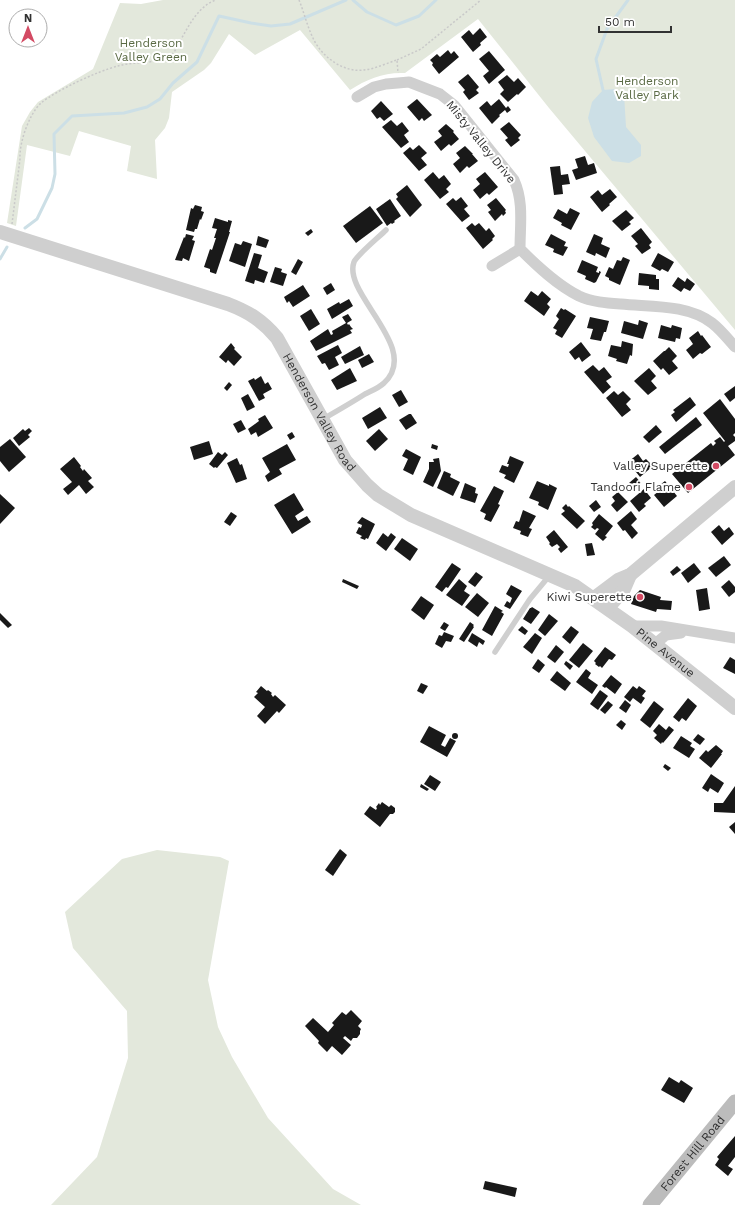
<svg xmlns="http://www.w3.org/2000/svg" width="735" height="1205" font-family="'Work Sans',sans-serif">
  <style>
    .green { fill: #e3e8dc }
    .water { fill: #ccdfe6 }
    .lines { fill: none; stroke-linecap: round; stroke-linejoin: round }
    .stream { stroke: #ccdfe6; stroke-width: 3 }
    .building { fill: #191919 }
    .path { stroke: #c9c9c9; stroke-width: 1.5; stroke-dasharray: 2 2; stroke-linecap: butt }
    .service { stroke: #cfcfcf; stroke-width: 5.5 }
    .minor { stroke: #cfcfcf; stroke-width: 11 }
    .tertiary { stroke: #cfcfcf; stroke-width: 14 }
    .secondary { stroke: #bcbcbc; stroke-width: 15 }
    .poi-dot { fill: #d34a63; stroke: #fff; stroke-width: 1.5 }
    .labels { text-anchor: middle; stroke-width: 4; stroke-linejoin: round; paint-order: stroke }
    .park-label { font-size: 12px; fill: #5a6a44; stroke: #fff }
    .street-label { font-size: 12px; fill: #323232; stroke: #fff }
    .poi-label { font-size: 12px; fill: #323232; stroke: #fff; text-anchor: end }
  </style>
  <rect width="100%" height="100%" fill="#fff"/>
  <!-- green -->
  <g class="green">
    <path d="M 163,0 L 735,0 L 735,330 L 549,108 L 478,19 L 405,73 C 384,72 367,79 350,90 L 300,30 L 255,55 L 229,34 L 211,63 L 204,70 L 172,92 L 169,118 L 165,128 L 155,140 L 157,179 L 127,171 L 131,146 L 79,131 L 70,156 L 27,145 L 16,226 L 7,223 L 22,126 L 30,112 L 38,102 L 93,69 L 120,3 L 141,4 Z"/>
    <path d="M 157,850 L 220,857 L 229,861 L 208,980 L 218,1027 L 232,1057 L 268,1118 L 333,1189 L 361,1205 L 51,1205 L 97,1157 L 128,1058 L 127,1011 L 73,948 L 65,912 L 122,859 Z"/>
  </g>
  <!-- water -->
  <path class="water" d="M 615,89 L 624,94 L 626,127 L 641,145 L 641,156 L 629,163 L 612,161 L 594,137 L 588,118 L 592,102 L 603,90 Z"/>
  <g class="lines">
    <!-- stream -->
    <g class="stream">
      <path d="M 353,0 L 367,12 L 396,25 L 419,16 L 436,0"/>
      <path d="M 603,90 L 596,59 L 607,29 L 628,0"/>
      <path d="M 25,228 L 37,219 L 52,188 L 55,174 L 54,134 L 72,116 L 124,113 L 147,107 L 160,99 L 173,83 L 197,62 L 219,16 L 251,23 L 271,26 L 290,24 L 346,0"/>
      <path d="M 0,259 L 7,247"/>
    </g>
  </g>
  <!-- building -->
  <g class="building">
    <path d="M 480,28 L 487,37 L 480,43 L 481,45 L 473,52 L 461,37 L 469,30 L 473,35 Z"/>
    <path d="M 448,50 L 451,54 L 454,51 L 459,57 L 439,74 L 432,65 L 433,63 L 430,60 L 437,54 L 440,57 Z"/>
    <path d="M 489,51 L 505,70 L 489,84 L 483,76 L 489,71 L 479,59 Z"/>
    <path d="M 468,74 L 479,87 L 476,90 L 479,93 L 469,100 L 463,92 L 465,90 L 458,82 Z"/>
    <path d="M 507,75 L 514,82 L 518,78 L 526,87 L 518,95 L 517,94 L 508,102 L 500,94 L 504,90 L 498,82 Z"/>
    <path d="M 417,99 L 432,115 L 424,121 L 422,118 L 419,121 L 407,107 Z"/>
    <path d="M 499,99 L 506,108 L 508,106 L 511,110 L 507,113 L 505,110 L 499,115 L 500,116 L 492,124 L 479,108 L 487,101 L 491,106 Z"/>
    <path d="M 381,101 L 393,114 L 384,121 L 380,117 L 377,119 L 371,111 Z"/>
    <path d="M 391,120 L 397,126 L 402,122 L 409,131 L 404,135 L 409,142 L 401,148 L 382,127 Z"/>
    <path d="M 509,122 L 521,135 L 518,138 L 520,140 L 511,147 L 505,140 L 508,138 L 500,129 Z"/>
    <path d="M 446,124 L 454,131 L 453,132 L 459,139 L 451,146 L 449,144 L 441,151 L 434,142 L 442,136 L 438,131 Z"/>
    <path d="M 419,145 L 427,153 L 421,158 L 427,165 L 419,171 L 403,153 L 410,147 L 413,150 Z"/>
    <path d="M 465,146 L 473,154 L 472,154 L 478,161 L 469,168 L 467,166 L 460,173 L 453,164 L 460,158 L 456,153 Z"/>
    <path d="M 585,156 L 588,165 L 594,163 L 597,173 L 576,180 L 572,170 L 578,168 L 575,159 Z"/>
    <path d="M 560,166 L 561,175 L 568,174 L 570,184 L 562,185 L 563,194 L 554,195 L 550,167 Z"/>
    <path d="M 433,172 L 439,179 L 444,175 L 451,184 L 446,189 L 449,192 L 440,199 L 424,180 Z"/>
    <path d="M 485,172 L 498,187 L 489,195 L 487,193 L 480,199 L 473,190 L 480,184 L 476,179 Z"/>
    <path d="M 407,185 L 422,205 L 410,217 L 396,199 L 398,197 L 396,194 Z"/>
    <path d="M 610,189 L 617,197 L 609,204 L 610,205 L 602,212 L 590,197 L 598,190 L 602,195 Z"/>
    <path d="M 461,197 L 468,206 L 464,209 L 470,216 L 462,222 L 446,204 L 453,198 L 456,201 Z"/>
    <path d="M 496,198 L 506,210 L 505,211 L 506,213 L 503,216 L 502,214 L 495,221 L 488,212 L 491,210 L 487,205 Z"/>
    <path d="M 390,199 L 401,216 L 394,221 L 395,222 L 392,224 L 391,223 L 387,226 L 376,209 Z"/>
    <path d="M 195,205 L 202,207 L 201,211 L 204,212 L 201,220 L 200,219 L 197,229 L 195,229 L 194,232 L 186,230 L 191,208 L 193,209 Z"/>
    <path d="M 370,206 L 383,223 L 356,243 L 343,226 Z"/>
    <path d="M 570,208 L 580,213 L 571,230 L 561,225 L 562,223 L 553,218 L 558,209 L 567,214 Z"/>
    <path d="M 626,210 L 634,218 L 629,222 L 631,224 L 622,231 L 612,221 Z"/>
    <path d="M 215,218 L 228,222 L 228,220 L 232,221 L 229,232 L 230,232 L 216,274 L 210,272 L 210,269 L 204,267 L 210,249 L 212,250 L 216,238 L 214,238 L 217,229 L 212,228 Z"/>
    <path d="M 472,223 L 475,226 L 479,223 L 486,231 L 489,228 L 495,236 L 492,239 L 493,240 L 483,249 L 466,228 Z"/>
    <path d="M 641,228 L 652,242 L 649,245 L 651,248 L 642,254 L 635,246 L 638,244 L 631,236 Z"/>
    <path d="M 311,229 L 313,232 L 308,236 L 305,233 Z"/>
    <path d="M 186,234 L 194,236 L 192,240 L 195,241 L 189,261 L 183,258 L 182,261 L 175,260 L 184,237 L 185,238 Z"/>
    <path d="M 551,234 L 566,242 L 564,246 L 568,247 L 563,256 L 553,252 L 554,249 L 545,245 Z"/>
    <path d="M 594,234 L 603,238 L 601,244 L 610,248 L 606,258 L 596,253 L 595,256 L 586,252 Z"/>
    <path d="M 258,236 L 269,240 L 266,248 L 256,245 Z"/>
    <path d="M 243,241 L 252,244 L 245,267 L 229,261 L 235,243 L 241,245 Z"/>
    <path d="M 254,253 L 262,255 L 258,268 L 268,272 L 264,283 L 255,280 L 254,284 L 245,281 Z"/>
    <path d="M 658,253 L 674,262 L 668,272 L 662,269 L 660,271 L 651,266 Z"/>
    <path d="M 623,257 L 630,260 L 620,285 L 609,280 L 609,278 L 605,276 L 609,267 L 613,269 L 617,260 L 621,261 Z"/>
    <path d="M 298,259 L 303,262 L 296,275 L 291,272 Z"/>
    <path d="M 582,260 L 598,267 L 596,272 L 599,273 L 599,271 L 601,272 L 596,282 L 594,283 L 585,279 L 586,276 L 577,272 Z"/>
    <path d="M 275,267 L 282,269 L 281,272 L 287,274 L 283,286 L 270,282 Z"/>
    <path d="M 639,273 L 656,275 L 656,279 L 659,279 L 659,290 L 649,289 L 649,286 L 638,285 Z"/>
    <path d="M 678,277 L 685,282 L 687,278 L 695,284 L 690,291 L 684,288 L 681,292 L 672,286 Z"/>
    <path d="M 331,283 L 335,290 L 327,295 L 323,288 Z"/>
    <path d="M 303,285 L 310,296 L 293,307 L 289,301 L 287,303 L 284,297 Z"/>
    <path d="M 531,291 L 538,296 L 542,291 L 551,299 L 547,304 L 550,307 L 544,316 L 524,301 Z"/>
    <path d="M 349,299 L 353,306 L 332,319 L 327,309 L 339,302 L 340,304 Z"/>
    <path d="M 561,308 L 564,310 L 565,309 L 576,316 L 562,338 L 555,334 L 557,330 L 553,328 L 559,319 L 556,316 Z"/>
    <path d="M 311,309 L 320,324 L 309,331 L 300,316 Z"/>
    <path d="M 348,314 L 352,320 L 347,323 L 348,325 L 349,324 L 351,327 L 353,329 L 350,330 L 352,333 L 316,351 L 310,341 L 328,329 L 331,335 L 333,334 L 332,331 L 346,323 L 342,317 Z"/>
    <path d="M 590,317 L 609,321 L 606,332 L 604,332 L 601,341 L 590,339 L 593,329 L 587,328 Z"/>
    <path d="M 639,320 L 648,323 L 643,339 L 621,333 L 624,321 L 638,325 Z"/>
    <path d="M 661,325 L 671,328 L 672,325 L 682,328 L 680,339 L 676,338 L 675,342 L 658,338 Z"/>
    <path d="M 698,331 L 701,336 L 702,335 L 711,347 L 702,354 L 700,353 L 693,359 L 686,350 L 693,344 L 689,338 Z"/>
    <path d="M 622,341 L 633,344 L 632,356 L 630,355 L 627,364 L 616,361 L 617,359 L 608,356 L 611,345 L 621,347 Z"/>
    <path d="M 581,342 L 591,355 L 582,362 L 579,357 L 575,360 L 569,352 Z"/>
    <path d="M 231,343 L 235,348 L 234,349 L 242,357 L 234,366 L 228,360 L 226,363 L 219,357 Z"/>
    <path d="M 338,345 L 342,353 L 335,357 L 339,365 L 329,370 L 325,363 L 322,364 L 317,356 Z"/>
    <path d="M 360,346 L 364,355 L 345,364 L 341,357 Z"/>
    <path d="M 669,347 L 677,356 L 672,361 L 678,368 L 669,375 L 663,368 L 661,370 L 653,361 L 664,351 L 665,351 Z"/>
    <path d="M 369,354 L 374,362 L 362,368 L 358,360 Z"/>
    <path d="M 593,365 L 599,371 L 604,367 L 612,377 L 606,381 L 611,387 L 603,394 L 584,372 Z"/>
    <path d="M 350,368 L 357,381 L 337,390 L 331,380 Z"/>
    <path d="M 649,368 L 656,376 L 651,381 L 657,388 L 648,395 L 634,381 Z"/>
    <path d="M 261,376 L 265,384 L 268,382 L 272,389 L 263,394 L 265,398 L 259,401 L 248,381 L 254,378 L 255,380 Z"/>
    <path d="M 229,382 L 232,385 L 227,391 L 224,388 Z"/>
    <path d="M 735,386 L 735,398 L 730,402 L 724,394 Z"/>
    <path d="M 401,390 L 408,402 L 399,407 L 392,395 Z"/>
    <path d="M 614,391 L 618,395 L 623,391 L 631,399 L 626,404 L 631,410 L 622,417 L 606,398 Z"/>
    <path d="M 248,394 L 255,407 L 247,411 L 241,398 Z"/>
    <path d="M 690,397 L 696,405 L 676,422 L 671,415 L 675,412 L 673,410 Z"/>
    <path d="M 720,399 L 735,419 L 735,433 L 733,435 L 735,437 L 735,441 L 728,446 L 735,455 L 688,493 L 672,474 L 711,443 L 713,446 L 716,443 L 714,441 L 720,437 L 724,442 L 725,441 L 703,413 Z"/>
    <path d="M 380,407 L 387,418 L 368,429 L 362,418 Z"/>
    <path d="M 409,414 L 411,414 L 417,423 L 406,430 L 399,420 Z"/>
    <path d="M 265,415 L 273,428 L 258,437 L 256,432 L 251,435 L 248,429 L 259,421 L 258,419 Z"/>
    <path d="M 696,417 L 702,425 L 665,454 L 659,447 Z"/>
    <path d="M 241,420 L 246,429 L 238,433 L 233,424 Z"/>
    <path d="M 656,425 L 662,432 L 649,443 L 643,437 Z"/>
    <path d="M 29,428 L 32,431 L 28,435 L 30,437 L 19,446 L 13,438 L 23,429 L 25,431 Z"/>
    <path d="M 379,429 L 388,439 L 375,451 L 366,441 Z"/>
    <path d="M 292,432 L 295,437 L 290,440 L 287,435 Z"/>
    <path d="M 10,439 L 26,457 L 9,472 L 0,461 L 0,447 Z"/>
    <path d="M 209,441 L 213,454 L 194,460 L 190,447 Z"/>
    <path d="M 287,444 L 296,460 L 279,469 L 282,474 L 268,482 L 265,476 L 270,472 L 262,458 Z"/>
    <path d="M 432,444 L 438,446 L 437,450 L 431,448 Z"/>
    <path d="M 406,449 L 421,457 L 413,475 L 403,470 L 408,459 L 402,456 Z"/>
    <path d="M 218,452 L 222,455 L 225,452 L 228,455 L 217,468 L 215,467 L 214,468 L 209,464 Z"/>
    <path d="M 638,454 L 643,461 L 646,459 L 653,466 L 640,477 L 628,462 Z"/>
    <path d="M 510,456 L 524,462 L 514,483 L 504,478 L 506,475 L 499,472 L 502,465 L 508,467 L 509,464 L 507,464 Z"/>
    <path d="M 74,457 L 81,466 L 80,467 L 83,471 L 84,469 L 92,478 L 88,481 L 94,487 L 86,494 L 79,485 L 68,495 L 63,489 L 72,482 L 60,469 Z"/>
    <path d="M 237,458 L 240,465 L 242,464 L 247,479 L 236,483 L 227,463 Z"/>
    <path d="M 439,458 L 441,471 L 433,487 L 423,482 L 429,469 L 429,462 L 434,462 L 433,459 Z"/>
    <path d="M 444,471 L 451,474 L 450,477 L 460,482 L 453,496 L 437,488 Z"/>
    <path d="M 636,477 L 641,483 L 634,489 L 629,483 Z"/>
    <path d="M 537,481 L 549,486 L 549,484 L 557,488 L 548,510 L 538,505 L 539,502 L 529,498 Z"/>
    <path d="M 665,481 L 677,496 L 664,507 L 654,495 L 659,491 L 656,488 Z"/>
    <path d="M 465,483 L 476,488 L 475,493 L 478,494 L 475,503 L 460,498 Z"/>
    <path d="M 494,486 L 504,491 L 498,504 L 500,505 L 491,522 L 484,519 L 486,514 L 480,511 Z"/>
    <path d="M 644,489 L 651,498 L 644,504 L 646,506 L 639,512 L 630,501 Z"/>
    <path d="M 618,492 L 628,502 L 617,512 L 611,505 L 615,501 L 612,497 Z"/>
    <path d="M 294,493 L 304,510 L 295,516 L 298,521 L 307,516 L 311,522 L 292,534 L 274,505 Z"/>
    <path d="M 0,494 L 15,508 L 0,524 Z"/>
    <path d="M 596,500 L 601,507 L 594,512 L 589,506 Z"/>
    <path d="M 566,504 L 568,507 L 569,506 L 585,521 L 577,529 L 561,514 L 565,511 L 562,508 Z"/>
    <path d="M 523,510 L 536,516 L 529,528 L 532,529 L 528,537 L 520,534 L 521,531 L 513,528 L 516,521 L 519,522 Z"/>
    <path d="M 631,511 L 637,519 L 631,525 L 638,533 L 632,539 L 625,530 L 623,531 L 617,523 Z"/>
    <path d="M 231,512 L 237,516 L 230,526 L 224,522 Z"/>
    <path d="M 599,514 L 613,526 L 605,536 L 607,537 L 603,541 L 595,534 L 599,529 L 597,528 L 595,530 L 591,527 L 593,525 L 592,523 Z"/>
    <path d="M 362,517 L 375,524 L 368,539 L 366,538 L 365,540 L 360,538 L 362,536 L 356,533 L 359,527 L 361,528 L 362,525 L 357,523 Z"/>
    <path d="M 719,525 L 724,531 L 729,527 L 734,534 L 722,545 L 711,532 Z"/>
    <path d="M 554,530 L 568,547 L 561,553 L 558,549 L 560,547 L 557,544 L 552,547 L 549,544 L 550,543 L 546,537 Z"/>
    <path d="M 383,533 L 388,537 L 391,533 L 396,537 L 386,551 L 376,543 Z"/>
    <path d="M 402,538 L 418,549 L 410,561 L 394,549 Z"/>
    <path d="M 592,543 L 595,555 L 587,556 L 585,544 Z"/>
    <path d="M 724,556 L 731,565 L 716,577 L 708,568 Z"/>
    <path d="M 452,563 L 461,569 L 448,588 L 446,587 L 442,592 L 435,587 Z"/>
    <path d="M 694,563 L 701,572 L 688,583 L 681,573 Z"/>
    <path d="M 677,566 L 681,570 L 673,576 L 670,572 Z"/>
    <path d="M 476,572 L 483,577 L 475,587 L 468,582 Z"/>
    <path d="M 343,579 L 359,586 L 357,589 L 342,582 Z"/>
    <path d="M 459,579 L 467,586 L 464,591 L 470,595 L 462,606 L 446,595 Z"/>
    <path d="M 729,580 L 735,587 L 735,592 L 729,597 L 721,587 Z"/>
    <path d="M 511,585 L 522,591 L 510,609 L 504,606 L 507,601 L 510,603 L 512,598 L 506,594 Z"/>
    <path d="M 707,588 L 710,609 L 699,611 L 696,590 Z"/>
    <path d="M 640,590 L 661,597 L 660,600 L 672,601 L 671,610 L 657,609 L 656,612 L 631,604 L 634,596 Z"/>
    <path d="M 477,593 L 489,603 L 478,617 L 465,607 Z"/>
    <path d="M 421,596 L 434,605 L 424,620 L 411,610 Z"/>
    <path d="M 495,606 L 503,611 L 501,612 L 504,614 L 492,636 L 482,630 Z"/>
    <path d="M 532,607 L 540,612 L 531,624 L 523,619 L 530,608 L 531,608 Z"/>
    <path d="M 0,613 L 12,625 L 8,628 L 0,620 Z"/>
    <path d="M 549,614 L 558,621 L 545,636 L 538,630 Z"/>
    <path d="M 444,622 L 449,625 L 445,631 L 440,628 Z"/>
    <path d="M 470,622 L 474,625 L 473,626 L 474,627 L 464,642 L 459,639 Z"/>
    <path d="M 522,626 L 528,631 L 525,635 L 518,630 Z"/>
    <path d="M 571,626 L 579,632 L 570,644 L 562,637 Z"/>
    <path d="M 444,632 L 454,636 L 451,642 L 446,641 L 442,648 L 435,644 L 439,635 L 442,636 Z"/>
    <path d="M 472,633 L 485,641 L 483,645 L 479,642 L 477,647 L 468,641 Z"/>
    <path d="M 535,633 L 542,638 L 532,654 L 523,647 Z"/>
    <path d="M 583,643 L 593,651 L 579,668 L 569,660 Z"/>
    <path d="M 556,645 L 564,652 L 555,663 L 547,657 Z"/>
    <path d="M 605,647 L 616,655 L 612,660 L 609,659 L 602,668 L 600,666 L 599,667 L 595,664 L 596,663 L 594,661 Z"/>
    <path d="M 730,657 L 735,660 L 735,674 L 723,668 Z"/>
    <path d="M 538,659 L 545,665 L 539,673 L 532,668 Z"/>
    <path d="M 566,661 L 573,666 L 570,670 L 564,664 Z"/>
    <path d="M 586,669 L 591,673 L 588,678 L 598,685 L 592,694 L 576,682 Z"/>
    <path d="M 557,671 L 571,683 L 565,691 L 550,680 Z"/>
    <path d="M 611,675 L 622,684 L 615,694 L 606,687 L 605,688 L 602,686 Z"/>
    <path d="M 421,683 L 428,686 L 423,694 L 417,691 Z"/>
    <path d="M 261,686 L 267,691 L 268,690 L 272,693 L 271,694 L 273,697 L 275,695 L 286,705 L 279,713 L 277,711 L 265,724 L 257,716 L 265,707 L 254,697 L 258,693 L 256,692 Z"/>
    <path d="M 633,686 L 637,689 L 639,686 L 646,691 L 642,696 L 645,698 L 641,704 L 633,698 L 630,702 L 624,697 Z"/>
    <path d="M 600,690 L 608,696 L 598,710 L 590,704 Z"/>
    <path d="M 688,698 L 697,706 L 686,721 L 682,718 L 679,722 L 673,717 Z"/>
    <path d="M 625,700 L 631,705 L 626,713 L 619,708 Z"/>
    <path d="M 608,701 L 613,705 L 605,714 L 600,710 Z"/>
    <path d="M 654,701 L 664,709 L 650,728 L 640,720 Z"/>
    <path d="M 621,720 L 626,724 L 622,730 L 616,725 Z"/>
    <path d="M 659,724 L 666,730 L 669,726 L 674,730 L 663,743 L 662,742 L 661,744 L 654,738 L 657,735 L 653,731 Z"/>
    <path d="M 429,726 L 446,735 L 441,745 L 445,747 L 450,738 L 456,741 L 447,757 L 420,742 Z"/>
    <circle cx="455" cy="736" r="3"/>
    <path d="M 698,734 L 705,739 L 700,745 L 693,740 Z"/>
    <path d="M 681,736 L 692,743 L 690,746 L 695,749 L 689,758 L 673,748 Z"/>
    <path d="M 716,745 L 723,751 L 721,754 L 722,754 L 711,768 L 699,758 L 706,750 L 708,752 Z"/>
    <path d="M 665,764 L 671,768 L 668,771 L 663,767 Z"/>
    <path d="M 711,774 L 724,783 L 718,793 L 710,788 L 708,792 L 702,788 Z"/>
    <path d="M 430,775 L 441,782 L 435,791 L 424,784 Z"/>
    <path d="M 421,784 L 429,789 L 427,791 L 420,787 Z"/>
    <path d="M 735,786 L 735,813 L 714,812 L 714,803 L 723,803 Z"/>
    <path d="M 382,802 L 389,807 L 391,805 L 395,808 L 395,812 L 393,814 L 390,814 L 380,827 L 364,814 L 370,806 L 376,810 L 377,808 L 376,807 L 379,803 L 380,805 Z"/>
    <path d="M 735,822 L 735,834 L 729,827 Z"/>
    <path d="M 340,849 L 347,855 L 333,876 L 325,870 Z"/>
    <path d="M 351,1010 L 362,1021 L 358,1026 L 361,1029 L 360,1031 L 360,1034 L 357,1038 L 353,1038 L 351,1041 L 345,1036 L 343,1038 L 351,1045 L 342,1055 L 332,1046 L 327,1052 L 318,1043 L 319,1041 L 305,1026 L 313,1018 L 328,1032 L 334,1025 L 332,1023 L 342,1012 L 346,1015 Z"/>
    <path d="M 669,1077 L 679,1083 L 681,1080 L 693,1088 L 684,1103 L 661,1090 Z"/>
    <path d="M 735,1136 L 735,1157 L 728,1166 L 733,1169 L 728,1176 L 715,1165 L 719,1159 L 717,1157 Z"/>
    <path d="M 485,1181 L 517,1188 L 515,1197 L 483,1189 Z"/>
  </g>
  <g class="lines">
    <!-- path -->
    <g class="path">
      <path d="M 299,0 C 304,12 307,26 313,38 C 321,56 343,73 364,70 C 375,69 387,63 397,60 L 398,73"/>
      <path d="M 397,60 L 421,49 L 481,0"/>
      <path d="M 12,224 L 20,159 C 19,143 29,114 41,103 C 57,90 98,71 118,66 C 135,61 155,65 171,55 C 175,52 177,47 179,43 C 188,27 198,6 216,0"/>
    </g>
    <!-- service -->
    <g class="service">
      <path d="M 323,419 C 337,411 351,403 365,394 C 371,391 379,388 384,383 C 422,348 342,294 354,262 C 357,255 379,237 386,230"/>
      <path d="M 495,652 L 530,599 L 550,575"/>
    </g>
    <!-- minor -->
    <g class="minor">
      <path d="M 357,97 L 374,87 L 386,84 L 398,83 L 409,82 L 440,94 L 454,105 L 514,180 C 524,202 520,225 520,249 C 537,266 557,285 579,296 C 592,302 607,303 621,304 C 650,307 687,304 712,323 C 721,330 728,339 735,347"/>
      <path d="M 492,266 L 520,249"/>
      <path d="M 632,626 L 661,626 L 735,638"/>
      <path d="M 655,644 L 666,635 L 681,633"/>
    </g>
    <!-- tertiary -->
    <g class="tertiary">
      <path id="s1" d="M 0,232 L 228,304 C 249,312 263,321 277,338 L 345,460 L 367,485 L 378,495 L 411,515 L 575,586 L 632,626 L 735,708"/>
      <path d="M 594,598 L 618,580 L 630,575 L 735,487"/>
      <path d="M 608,608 L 624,589 L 630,575"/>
    </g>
    <!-- secondary -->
    <path class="secondary" id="s2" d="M 650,1205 L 735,1102"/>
  </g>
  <!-- markers -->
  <g class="poi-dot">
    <circle cx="716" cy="466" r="4"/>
    <circle cx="689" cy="487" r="4"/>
    <circle cx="640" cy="597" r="4"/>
  </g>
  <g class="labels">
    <!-- park labels -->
    <g class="park-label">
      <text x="151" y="47">Henderson<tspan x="151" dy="14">Valley Green</tspan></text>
      <text x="647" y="85">Henderson<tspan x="647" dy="14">Valley Park</tspan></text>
    </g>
    <!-- street labels -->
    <g class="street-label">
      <text transform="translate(481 142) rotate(51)" y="4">Misty Valley Drive</text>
      <text dy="4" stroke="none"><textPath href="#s1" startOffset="385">Henderson Valley Road</textPath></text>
      <text dy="4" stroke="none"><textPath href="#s1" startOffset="817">Pine Avenue</textPath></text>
      <text dy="4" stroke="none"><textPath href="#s2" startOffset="67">Forest Hill Road</textPath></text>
    </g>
    <!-- poi labels -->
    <g class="poi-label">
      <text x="708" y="470">Valley Superette</text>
      <text x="681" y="491">Tandoori Flame</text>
      <text x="632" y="601">Kiwi Superette</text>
    </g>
  </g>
  <!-- north arrow -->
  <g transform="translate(28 28)"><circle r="19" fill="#ffffff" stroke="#adadad"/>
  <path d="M0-3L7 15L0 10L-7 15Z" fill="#d34a63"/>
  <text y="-6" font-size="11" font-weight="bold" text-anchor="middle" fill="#323232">N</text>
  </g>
  <!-- scale -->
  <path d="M599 26v6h72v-6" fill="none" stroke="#323232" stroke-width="2"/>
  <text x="605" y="26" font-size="12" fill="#323232" stroke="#ffffff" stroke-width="3" paint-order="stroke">50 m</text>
</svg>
